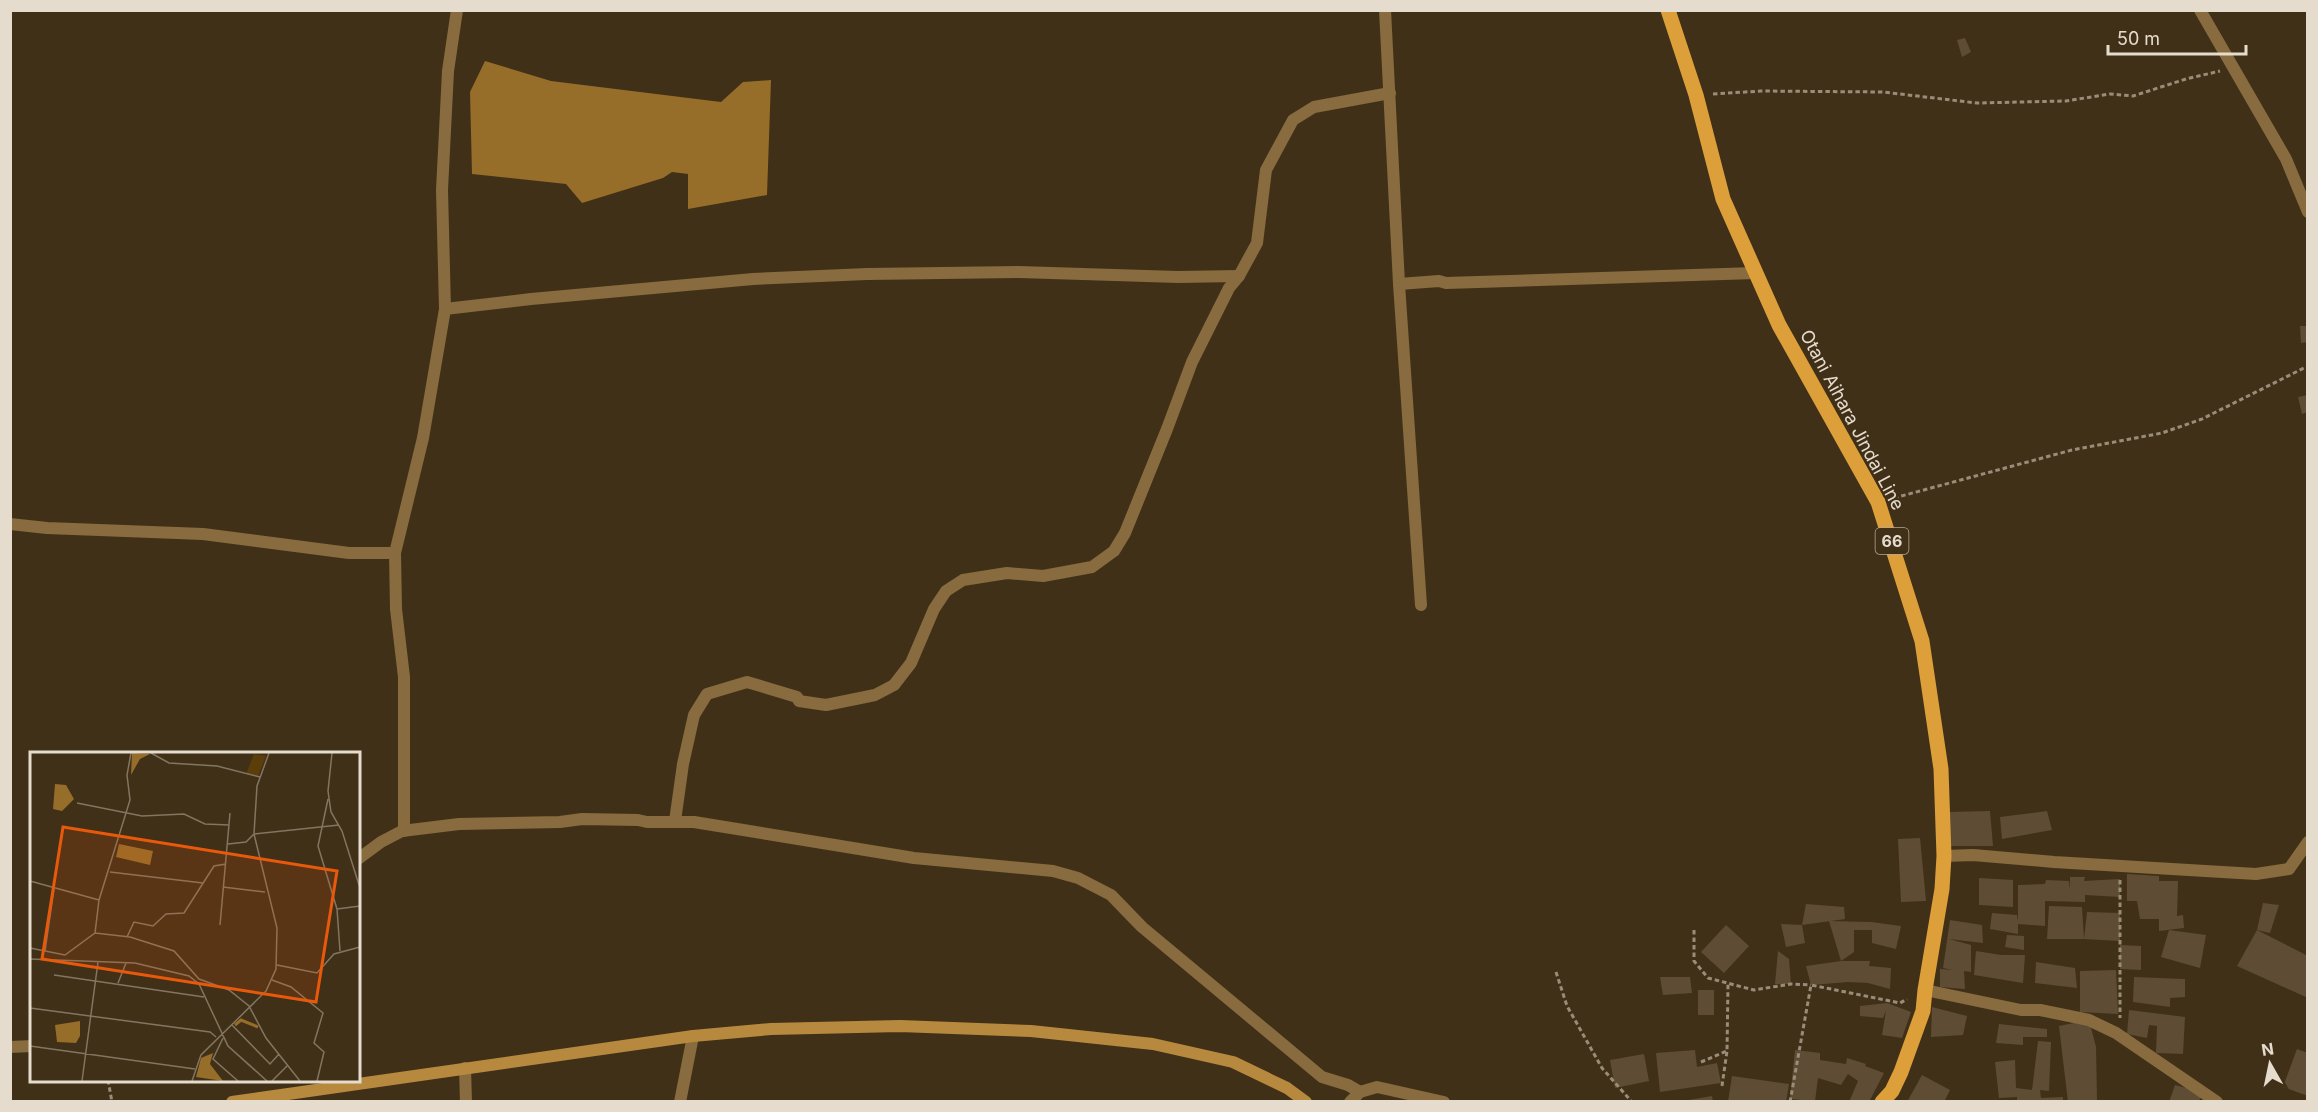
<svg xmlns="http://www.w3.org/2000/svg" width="2318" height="1112" font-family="Inter,sans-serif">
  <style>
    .water { fill: #966d29 }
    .building { fill: #5e4d34 }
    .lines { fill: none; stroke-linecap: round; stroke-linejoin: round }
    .path { stroke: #998c79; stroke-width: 3; stroke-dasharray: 4.5 3; stroke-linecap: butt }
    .street { stroke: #886b3e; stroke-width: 12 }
    .secondary { stroke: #b7893e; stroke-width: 12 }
    .primary { stroke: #dc9f39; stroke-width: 15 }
    .labels { text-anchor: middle; stroke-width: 4.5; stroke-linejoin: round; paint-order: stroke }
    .shield { fill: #403018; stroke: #b4a897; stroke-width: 1.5 }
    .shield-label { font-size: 16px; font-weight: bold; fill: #e6dcce }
    .street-label { font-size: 18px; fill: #e6dcce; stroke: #403018 }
    .inset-river { fill: none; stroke: #966d29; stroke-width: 3 }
    .inset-road { fill: none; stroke: #827561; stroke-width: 1.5 }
    .view { fill: #e8590c; fill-opacity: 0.15; stroke: #e8590c; stroke-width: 3 }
    .inset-edge { fill: none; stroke: #e6dcce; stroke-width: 3 }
  </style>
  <rect width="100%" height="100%" fill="#403018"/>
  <!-- water -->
  <path class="water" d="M 485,61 L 551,81 L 721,102 L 743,82 L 771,80 L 767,195 L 688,209 L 688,174 L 672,172 L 663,178 L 582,203 L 566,184 L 472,174 L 470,92 Z"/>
  <!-- building -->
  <g class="building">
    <path d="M 1965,38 L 1971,52 L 1962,57 L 1957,40 Z"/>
    <path d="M 2300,326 L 2308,326 L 2308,342 L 2301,343 Z"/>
    <path d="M 2308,395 L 2308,412 L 2302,414 L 2298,397 Z"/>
    <path d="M 1990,811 L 1993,846 L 1948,846 L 1947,812 Z"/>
    <path d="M 2047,811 L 2052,830 L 2002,839 L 2000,817 Z"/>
    <path d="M 1920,838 L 1926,901 L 1901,902 L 1898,839 Z"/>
    <path d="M 2127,874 L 2159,876 L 2159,881 L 2178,881 L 2177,916 L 2183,915 L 2184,928 L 2159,931 L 2159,919 L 2140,919 L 2137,901 L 2127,901 Z"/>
    <path d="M 2070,877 L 2085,877 L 2084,881 L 2120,879 L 2120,897 L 2085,895 L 2085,902 L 2045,901 L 2045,926 L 2018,924 L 2018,934 L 1990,929 L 1992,913 L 2017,915 L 2018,921 L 2018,885 L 2045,884 L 2046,880 L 2069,881 L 2070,890 Z"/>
    <path d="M 1979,878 L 2013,880 L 2013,907 L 1979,905 Z"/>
    <path d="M 2263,903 L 2279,905 L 2270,933 L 2257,930 Z"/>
    <path d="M 1806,904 L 1844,907 L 1845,919 L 1802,925 L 1805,943 L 1786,947 L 1781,924 L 1802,925 Z"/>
    <path d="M 2049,906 L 2082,907 L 2084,939 L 2047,939 Z"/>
    <path d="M 2087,912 L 2120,913 L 2120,941 L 2084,939 Z"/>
    <path d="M 1950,920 L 1982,925 L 1983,943 L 1949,939 L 1971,945 L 1971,972 L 1964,971 L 1965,989 L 1940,987 L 1940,969 L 1953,970 L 1943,968 Z"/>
    <path d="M 1829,921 L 1871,922 L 1901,926 L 1896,949 L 1872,943 L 1872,930 L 1854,930 L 1854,952 L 1841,961 L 1870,961 L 1869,966 L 1891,968 L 1890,989 L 1868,983 L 1848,982 L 1811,985 L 1806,966 L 1841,961 Z"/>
    <path d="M 1726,925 L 1749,946 L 1724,973 L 1701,952 Z"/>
    <path d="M 2169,930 L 2206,935 L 2200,968 L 2161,957 Z"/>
    <path d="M 2257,930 L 2308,956 L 2308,998 L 2237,966 Z"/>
    <path d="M 2007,935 L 2024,936 L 2024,950 L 2005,947 Z"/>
    <path d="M 2120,945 L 2141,946 L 2141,970 L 2120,969 Z"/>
    <path d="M 1778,951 L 1789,959 L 1791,984 L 1775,984 Z"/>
    <path d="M 1976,951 L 2001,955 L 2025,955 L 2023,983 L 1974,975 Z"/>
    <path d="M 2036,962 L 2075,968 L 2077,988 L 2035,983 Z"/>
    <path d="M 2116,970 L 2118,1014 L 2080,1012 L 2080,971 Z"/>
    <path d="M 1660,977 L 1690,977 L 1692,993 L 1663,995 Z"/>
    <path d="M 2134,977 L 2185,979 L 2185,997 L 2170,998 L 2170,1007 L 2133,1002 Z"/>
    <rect x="1698" y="990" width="16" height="25"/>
    <path d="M 1887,1003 L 1911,1012 L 1902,1038 L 1882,1035 L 1886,1011 L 1883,1018 L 1860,1016 L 1860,1006 Z"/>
    <path d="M 1932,1007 L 1967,1016 L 1963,1035 L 1931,1037 Z"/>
    <path d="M 2129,1010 L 2185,1017 L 2183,1054 L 2156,1053 L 2157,1026 L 2149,1025 L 2147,1038 L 2127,1034 Z"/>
    <path d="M 2089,1020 L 2096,1047 L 2097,1102 L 2068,1102 L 2059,1026 Z"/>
    <path d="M 1999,1024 L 2047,1029 L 2047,1037 L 2023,1037 L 2023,1045 L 1996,1043 Z"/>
    <path d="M 2038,1041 L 2051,1042 L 2049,1091 L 2040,1090 L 2041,1098 L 2063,1097 L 2063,1102 L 2017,1102 L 2017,1097 L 1999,1098 L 1995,1062 L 2015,1060 L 2016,1088 L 2032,1090 Z"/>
    <path d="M 2297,1049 L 2308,1053 L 2308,1096 L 2283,1087 Z"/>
    <path d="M 1695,1050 L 1697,1067 L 1717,1063 L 1721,1083 L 1660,1092 L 1656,1053 Z"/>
    <path d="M 1795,1050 L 1820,1053 L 1820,1060 L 1846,1064 L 1847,1058 L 1866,1064 L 1865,1066 L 1884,1073 L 1869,1102 L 1849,1102 L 1858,1081 L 1848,1074 L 1841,1085 L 1818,1078 L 1815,1101 L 1790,1099 Z"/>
    <path d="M 1644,1054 L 1649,1081 L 1615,1088 L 1610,1060 Z"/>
    <path d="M 1922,1075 L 1950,1090 L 1944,1102 L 1907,1102 Z"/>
    <path d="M 1732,1076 L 1789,1084 L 1786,1102 L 1728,1102 Z"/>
    <path d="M 2175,1085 L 2202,1092 L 2199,1102 L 2169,1102 Z"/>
    <path d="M 1712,1096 L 1713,1102 L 1690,1102 L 1689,1100 Z"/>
  </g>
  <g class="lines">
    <!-- path -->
    <g class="path">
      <path d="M 1713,94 L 1761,91 L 1883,92 L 1977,103 L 2066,101 L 2110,94 L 2133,96 L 2186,79 L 2220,71"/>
      <path d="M 1894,498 L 2072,450 L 2162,433 L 2202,419 L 2308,366"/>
      <path d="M 2120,880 L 2120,1018"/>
      <path d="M 1694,930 L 1694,961 L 1708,978 L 1754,990 L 1791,984 L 1811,985"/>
      <path d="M 1556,972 L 1567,1006 L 1602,1068 L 1632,1102"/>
      <path d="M 1701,1062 L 1727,1051 L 1728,984"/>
      <path d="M 108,1080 L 112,1102"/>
      <path d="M 1722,1086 L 1727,1051"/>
      <path d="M 1790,1102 L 1811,985 L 1900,1003 L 1907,999"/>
    </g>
    <!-- street -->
    <g class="street">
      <path d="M 1385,10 L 1399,284 L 1421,605"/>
      <path d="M 2200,10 L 2286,159 L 2308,212"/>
      <path d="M 1399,284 L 1439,281 L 1446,283 L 1755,273"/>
      <path d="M 445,309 L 531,299 L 753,279 L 867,274 L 1019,272 L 1178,277 L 1239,276"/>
      <path d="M 10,524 L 47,528 L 203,534 L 349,553 L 395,553"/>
      <path d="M 675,821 L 683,764 L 694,715 L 707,694 L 747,682 L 797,697 L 799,701 L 826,705 L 875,695 L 894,685 L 911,663 L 934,609 L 946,591 L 963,580 L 1007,573 L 1043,576 L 1092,567 L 1114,551 L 1125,533 L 1167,429 L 1192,362 L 1229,288 L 1239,276 L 1257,243 L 1266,170 L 1293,120 L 1314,107 L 1390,93"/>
      <path d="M 404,831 L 404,677 L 396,609 L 395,553 L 423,438 L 445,309 L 442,190 L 448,71 L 457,10"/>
      <path d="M 1944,856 L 1973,855 L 2054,862 L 2256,874 L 2289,869 L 2308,842"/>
      <path d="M 358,859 L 381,842 L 402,831 L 459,824 L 560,822 L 582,819 L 638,820 L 647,822 L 694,822 L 914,858 L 1053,871 L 1078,878 L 1111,895 L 1142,927 L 1322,1077 L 1348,1085 L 1360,1092"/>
      <path d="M 1925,990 L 2021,1010 L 2040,1010 L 2089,1020 L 2116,1033 L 2217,1102"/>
      <path d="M 10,1047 L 32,1046"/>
      <path d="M 465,1068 L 466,1102"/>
      <path d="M 680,1102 L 693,1036"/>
      <path d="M 1350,1102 L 1360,1092 L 1377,1087 L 1444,1102"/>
    </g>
    <!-- secondary -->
    <path class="secondary" d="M 232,1102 L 693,1036 L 771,1029 L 900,1026 L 1031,1031 L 1153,1044 L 1233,1062 L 1287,1088 L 1306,1102"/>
    <!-- primary -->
    <path class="primary" d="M 1668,10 L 1696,95 L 1723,199 L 1779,325 L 1878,502 L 1922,641 L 1941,769 L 1944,856 L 1942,889 L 1925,990 L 1923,1011 L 1901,1072 L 1892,1091 L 1882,1102"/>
  </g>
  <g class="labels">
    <!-- shield labels -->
    <rect class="shield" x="1875.5" y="528" width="33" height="26" rx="4.5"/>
    <g class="shield-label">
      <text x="1892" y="547">66</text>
    </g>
    <!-- street labels -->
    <g class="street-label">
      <text transform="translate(1852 420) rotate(62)" y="6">Otani Aihara Jindai Line</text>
    </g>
  </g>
  <!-- overview -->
  <g transform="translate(30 752)">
    <rect width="330" height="330" fill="#403018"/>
    <path d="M 224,2 L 236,4 L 228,24 L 216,22 Z" fill="#5b3e0a"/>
    <path d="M 102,1 L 120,2 L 110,7 L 101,23 ZM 25,32 L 36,33 L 44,47 L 32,59 L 23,57 ZM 89,92 L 123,99 L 120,113 L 86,105 ZM 50,269 L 50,284 L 46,291 L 27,290 L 25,273 ZM 183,301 L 180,312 L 193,329 L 166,325 L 171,306 Z" fill="#966d29"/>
    <path class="inset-river" d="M 205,273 L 211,268 L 228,275"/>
    <path class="inset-road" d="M 121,1 L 139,11 L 187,14 L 230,25M 302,1 L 298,39 L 301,60 L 312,79 L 330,136M 298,47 L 288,94 L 307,157 L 310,199M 47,51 L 112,64 L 154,62 L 175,72 L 199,73M 198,92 L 216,90 L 224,82 L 309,73M 80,120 L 173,131M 0,129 L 69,148M 193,135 L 235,140M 307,157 L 330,154M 190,173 L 200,61M 65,181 L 69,148 L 100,48 L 97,23 L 101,1M 97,185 L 104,170 L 123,174 L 136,162 L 154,161 L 184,114 L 196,112M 0,196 L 35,203 L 65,181 L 100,185 L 144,199 L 169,227 L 199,238 L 219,254 L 236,286 L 270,329M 15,199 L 24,137M 0,207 L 105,211 L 159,224 L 169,232 L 198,294 L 237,329M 247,213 L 287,221 L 304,202 L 330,195M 24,223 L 174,245M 242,228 L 261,235 L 293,261 L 284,291 L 294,300 L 287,329M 88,231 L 96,211M 0,256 L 180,280 L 186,285M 330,269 L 330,292M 202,273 L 240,312 L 249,302M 193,286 L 183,307 L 208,329M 0,294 L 165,317M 52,329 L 68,210M 162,329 L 171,303 L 236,239 L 246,217 L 247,176 L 224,82 L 227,34 L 239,1M 242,329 L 257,314"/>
    <path class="view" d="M 33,75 L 307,119 L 286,250 L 12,207 Z"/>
    <rect width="330" height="330" class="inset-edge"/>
  </g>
  <!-- border -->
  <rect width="2318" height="1112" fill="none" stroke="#e6dcce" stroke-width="24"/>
  <!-- north arrow -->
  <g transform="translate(2270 1064) rotate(351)" stroke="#403018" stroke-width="4.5" paint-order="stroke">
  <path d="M0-4.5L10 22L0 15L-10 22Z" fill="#e6dcce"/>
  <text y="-9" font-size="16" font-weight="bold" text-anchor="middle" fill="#e6dcce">N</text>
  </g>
  <!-- scale -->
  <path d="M2108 45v9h138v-9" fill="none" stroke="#e6dcce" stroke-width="3"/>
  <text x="2117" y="45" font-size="18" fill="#e6dcce" stroke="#403018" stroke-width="4.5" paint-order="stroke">50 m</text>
</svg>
